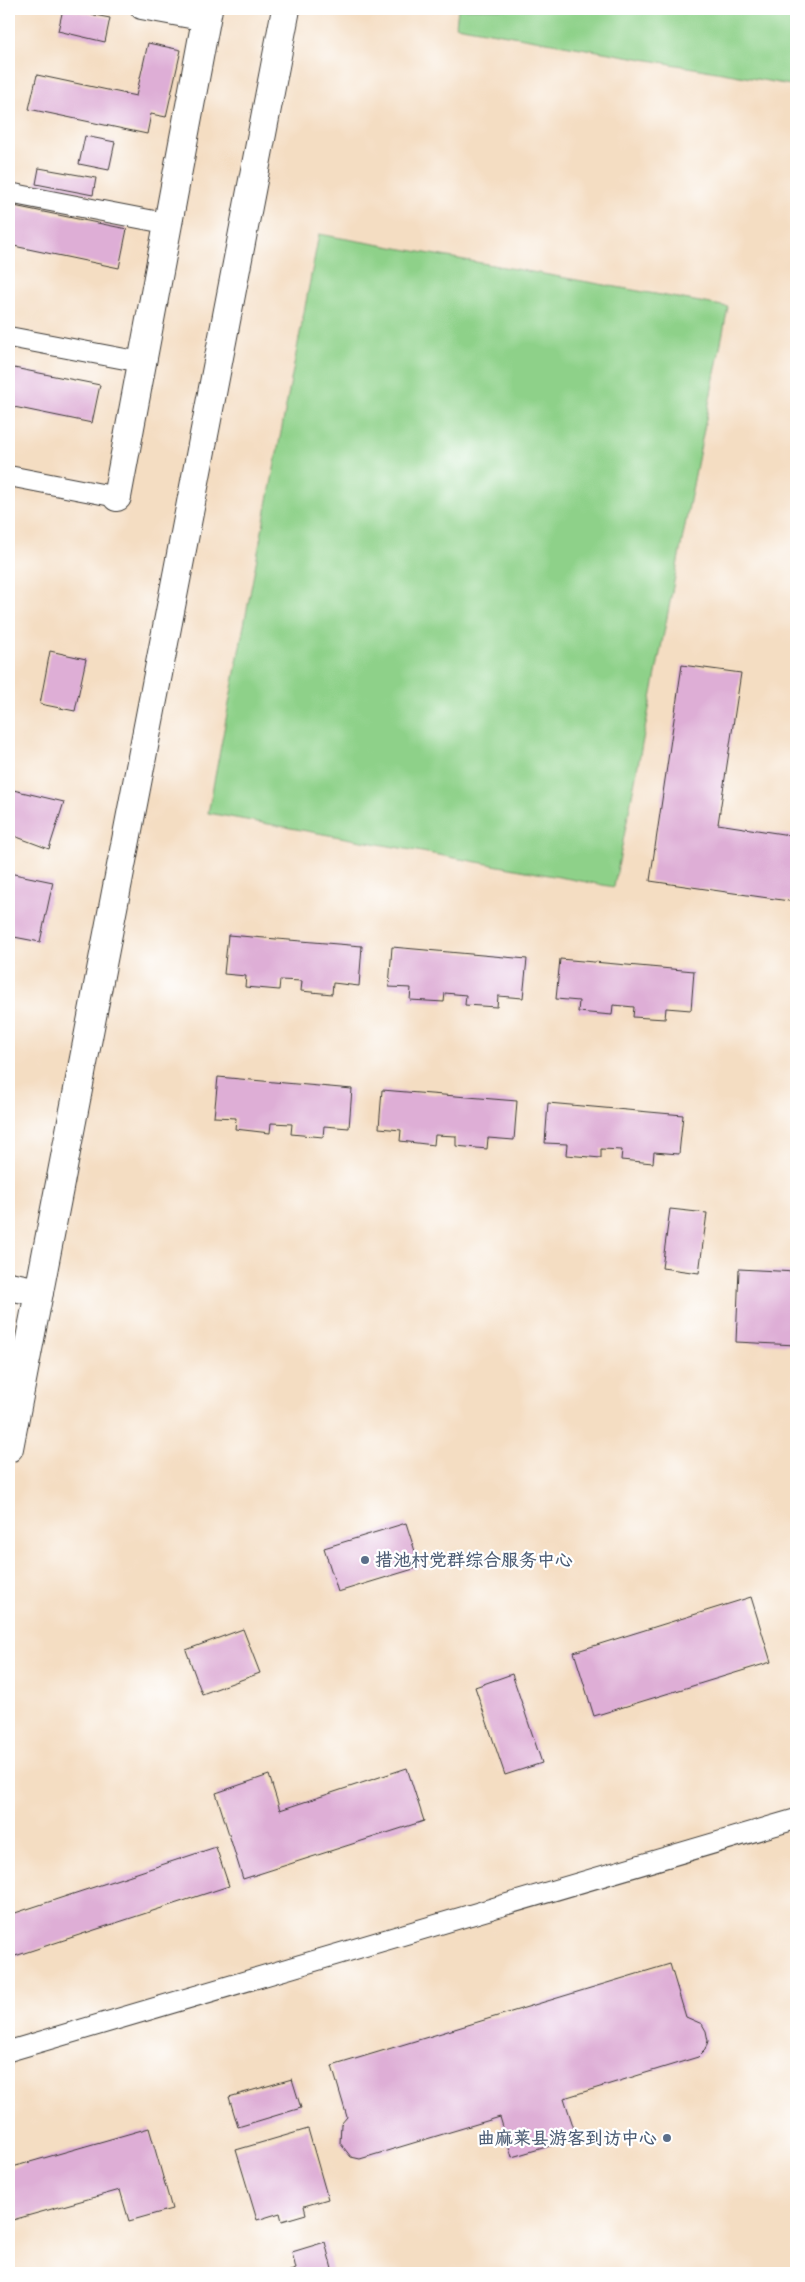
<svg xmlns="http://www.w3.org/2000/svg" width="805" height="2282" font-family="Pangolin,'LXGW WenKai TC',sans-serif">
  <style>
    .green { fill: #8ed189; stroke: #557652 }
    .building { fill: #deaed6 }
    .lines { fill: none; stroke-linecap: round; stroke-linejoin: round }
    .service-casing { stroke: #3c3935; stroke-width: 22 }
    .minor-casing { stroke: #3c3935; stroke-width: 30 }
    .tertiary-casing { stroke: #3c3935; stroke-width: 30 }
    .service { stroke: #fff; stroke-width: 20 }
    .minor { stroke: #fff; stroke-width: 28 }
    .tertiary { stroke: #fff; stroke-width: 28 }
    .service-dot { fill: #5c6f8a; stroke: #fff; stroke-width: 2 }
    .labels { text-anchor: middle; stroke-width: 4.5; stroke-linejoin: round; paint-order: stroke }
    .service-label { font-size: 18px; font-weight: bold; fill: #4e5e75; stroke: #fff; text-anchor: start }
  </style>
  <rect width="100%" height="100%" fill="#fff"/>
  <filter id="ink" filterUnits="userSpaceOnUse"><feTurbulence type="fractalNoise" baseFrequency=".02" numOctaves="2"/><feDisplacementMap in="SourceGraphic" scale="10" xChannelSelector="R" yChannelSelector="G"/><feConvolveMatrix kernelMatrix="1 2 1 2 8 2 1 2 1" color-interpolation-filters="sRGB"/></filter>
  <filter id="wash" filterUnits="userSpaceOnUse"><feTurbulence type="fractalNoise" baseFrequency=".0096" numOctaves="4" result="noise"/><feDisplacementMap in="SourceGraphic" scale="20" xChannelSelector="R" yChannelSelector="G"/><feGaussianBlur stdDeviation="1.12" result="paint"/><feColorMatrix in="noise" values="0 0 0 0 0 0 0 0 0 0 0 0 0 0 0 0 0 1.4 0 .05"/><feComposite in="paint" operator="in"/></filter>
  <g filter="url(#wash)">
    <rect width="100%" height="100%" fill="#f4ddc2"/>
    <!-- green -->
    <g class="green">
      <path d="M 458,9 L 796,9 L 796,86 L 456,26 Z"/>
      <path d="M 319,234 L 728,307 L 614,887 L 208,813 Z"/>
    </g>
    <g id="blocks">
      <!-- building -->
      <g class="building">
        <path d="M 63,9 L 110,18 L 105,42 L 58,31 Z"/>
        <path d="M 148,43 L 181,50 L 166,117 L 151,114 L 147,134 L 29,109 L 37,75 L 136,96 Z"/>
        <path d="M 85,136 L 115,142 L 109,170 L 79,164 Z"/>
        <path d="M 39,168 L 96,178 L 93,195 L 36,184 Z"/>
        <path d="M 9,205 L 127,229 L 119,268 L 9,245 Z"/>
        <path d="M 9,367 L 100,385 L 92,423 L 9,406 Z"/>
        <path d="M 50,651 L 86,659 L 75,711 L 40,704 Z"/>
        <path d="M 682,665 L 741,673 L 718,824 L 796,836 L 796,902 L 650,881 Z"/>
        <path d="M 9,789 L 64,802 L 49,849 L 9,834 Z"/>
        <path d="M 9,873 L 53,882 L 40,942 L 9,936 Z"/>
        <path d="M 228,935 L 362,946 L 359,986 L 333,983 L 332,994 L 301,991 L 302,981 L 280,980 L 279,990 L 245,987 L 246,976 L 224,974 Z"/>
        <path d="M 392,947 L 527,959 L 523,998 L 498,996 L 497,1007 L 465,1005 L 466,995 L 445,993 L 444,1002 L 410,1000 L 411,988 L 389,987 Z"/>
        <path d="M 560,959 L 694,971 L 691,1010 L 666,1008 L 665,1019 L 633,1017 L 634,1007 L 613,1005 L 612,1015 L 578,1012 L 579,1001 L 556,999 Z"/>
        <path d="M 218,1077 L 352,1089 L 349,1128 L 324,1126 L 323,1137 L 291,1134 L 292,1124 L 271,1123 L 270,1133 L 235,1129 L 236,1118 L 214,1117 Z"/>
        <path d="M 382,1090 L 517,1101 L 514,1140 L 488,1138 L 487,1149 L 456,1146 L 456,1136 L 435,1135 L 434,1145 L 400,1141 L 401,1130 L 379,1128 Z"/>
        <path d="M 548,1103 L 683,1115 L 679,1154 L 654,1152 L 653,1163 L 621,1160 L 622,1150 L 601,1149 L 601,1158 L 566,1155 L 567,1144 L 545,1143 Z"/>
        <path d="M 670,1209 L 707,1213 L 699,1273 L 662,1268 Z"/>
        <path d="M 739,1269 L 796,1272 L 796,1345 L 736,1342 Z"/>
        <path d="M 406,1523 L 420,1567 L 338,1592 L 324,1548 Z"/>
        <path d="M 751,1597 L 771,1662 L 594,1716 L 574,1652 Z"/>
        <path d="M 243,1629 L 260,1673 L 202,1694 L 186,1650 Z"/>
        <path d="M 512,1674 L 542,1763 L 505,1775 L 475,1687 Z"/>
        <path d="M 407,1768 L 424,1821 L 243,1879 L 216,1793 L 269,1775 L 280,1810 Z"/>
        <path d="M 216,1847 L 229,1886 L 9,1958 L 9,1915 Z"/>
        <path d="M 670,1964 L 686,2017 L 702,2024 L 706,2031 L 708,2041 L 705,2050 L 698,2057 L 564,2098 L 577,2138 L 512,2157 L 500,2117 L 360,2159 L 351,2157 L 340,2143 L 341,2124 L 347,2117 L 332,2066 Z"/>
        <path d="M 292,2079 L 301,2108 L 238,2127 L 229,2097 Z"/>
        <path d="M 149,2128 L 172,2209 L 129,2221 L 120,2190 L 9,2221 L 9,2168 Z"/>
        <path d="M 308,2129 L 328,2199 L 304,2206 L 306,2214 L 282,2221 L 280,2213 L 257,2220 L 236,2150 Z"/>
        <path d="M 325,2242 L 333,2273 L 284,2273 L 296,2269 L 292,2252 Z"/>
      </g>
    </g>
  </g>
  <g filter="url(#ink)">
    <use href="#blocks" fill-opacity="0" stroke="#3c3935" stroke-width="1"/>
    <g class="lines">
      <defs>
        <g id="service">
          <path d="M 141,9 L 206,21"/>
          <path d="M 9,193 L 170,224"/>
          <path d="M 9,337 L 141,362"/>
          <path d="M 9,476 L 117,497"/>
          <path d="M 9,2051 L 796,1819"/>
        </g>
        <path id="minor" d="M 117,497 L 208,9"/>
        <g id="tertiary">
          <path d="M 9,1286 L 39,1292"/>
          <path d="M 9,1448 L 286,9"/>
        </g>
      </defs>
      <!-- service casing -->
      <use href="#service" class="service-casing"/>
      <!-- minor casing -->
      <use href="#minor" class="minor-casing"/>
      <!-- tertiary casing -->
      <use href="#tertiary" class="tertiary-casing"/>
      <!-- service -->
      <use href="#service" class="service"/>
      <!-- minor -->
      <use href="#minor" class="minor"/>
      <!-- tertiary -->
      <use href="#tertiary" class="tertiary"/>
    </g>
  </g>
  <!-- markers -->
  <g class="service-dot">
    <circle cx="365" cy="1560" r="5"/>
    <circle cx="667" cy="2138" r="5"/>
  </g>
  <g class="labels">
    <!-- service labels -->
    <g class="service-label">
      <text x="375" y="1566">措池村党群综合服务中心</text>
      <text x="657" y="2144" text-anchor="end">曲麻莱县游客到访中心</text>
    </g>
  </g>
  <!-- margin -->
  <rect width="805" height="2282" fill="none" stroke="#fff" stroke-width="30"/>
</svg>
